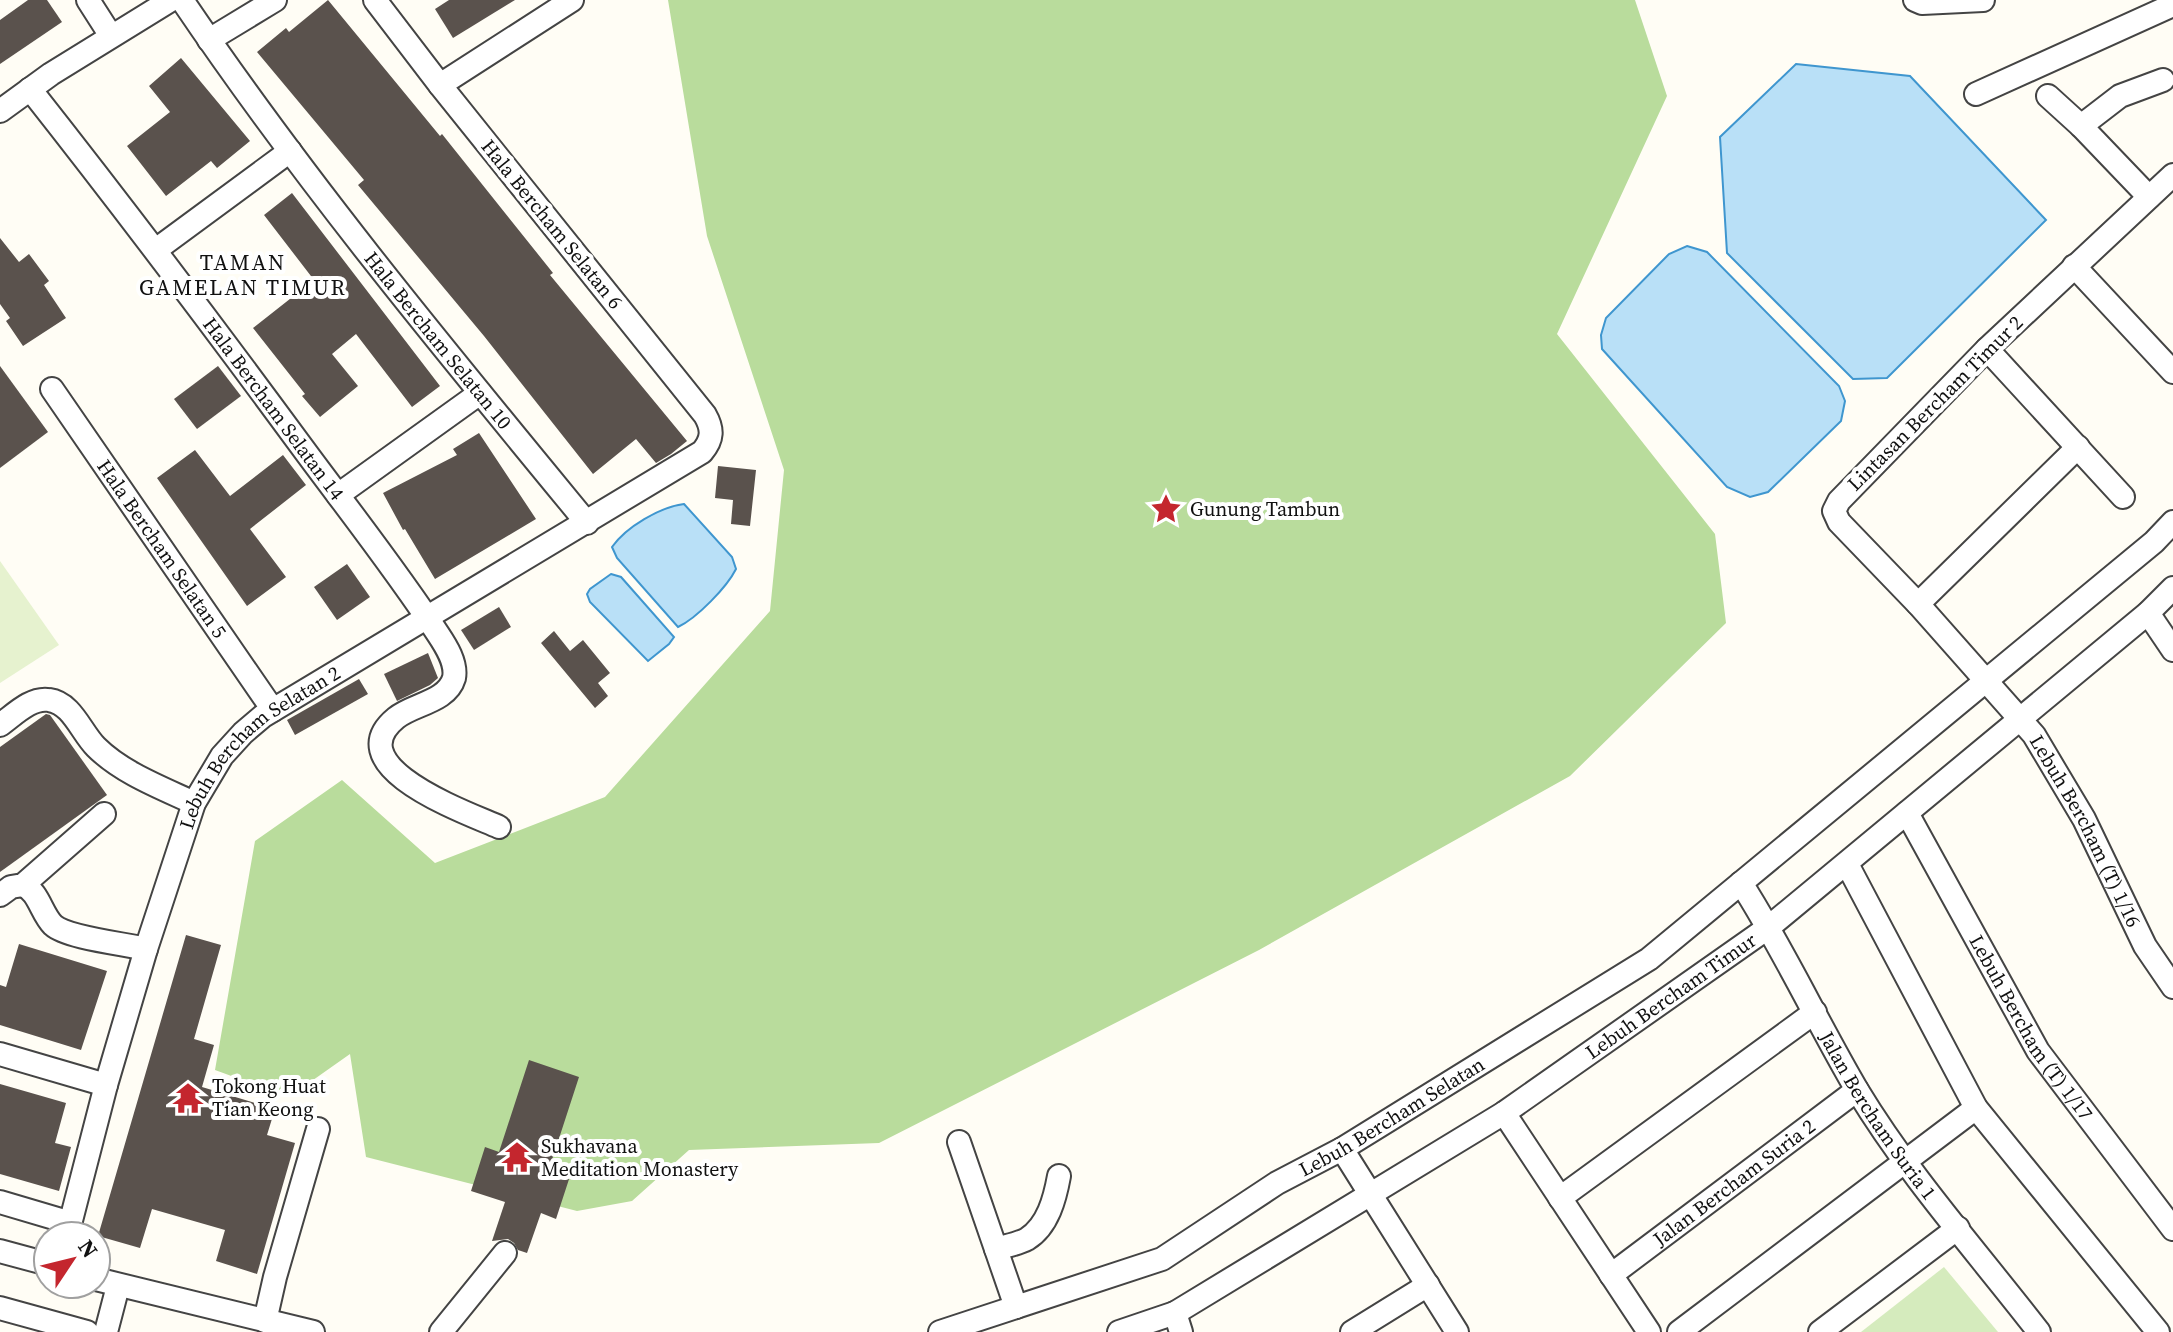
<svg xmlns="http://www.w3.org/2000/svg" width="2173" height="1332" font-family="'Source Serif 4',serif">
  <style>
    .green { fill: #d5ebbd }
    .forest { fill: #b9dc9c }
    .pitch { fill: #e6f2cf }
    .water { fill: #b9e0f7; stroke: #3f96cf; stroke-width: 2 }
    .building { fill: #5a524d }
    .lines { fill: none; stroke-linecap: round; stroke-linejoin: round }
    .minor-casing { stroke: #444; stroke-width: 26 }
    .minor { stroke: #fff; stroke-width: 22 }
    .labels { text-anchor: middle; stroke-width: 8; stroke-linejoin: round; paint-order: stroke }
    .street-label { font-size: 20px; fill: #111; stroke: #fff }
    .poi-label { font-size: 20px; fill: #111; stroke: #fff; text-anchor: start }
    .neighbourhood-label { font-size: 22px; letter-spacing: 2px; fill: #111; stroke: #fff }
  </style>
  <rect width="100%" height="100%" fill="#fffdf5"/>
  <!-- green -->
  <path class="green" d="M 1944,1267 L 1998,1332 L 1861,1332 Z"/>
  <!-- forest -->
  <path class="forest" d="M 668,0 L 1635,0 L 1667,96 L 1557,334 L 1715,534 L 1726,623 L 1570,776 L 1259,950 L 879,1143 L 689,1150 L 632,1201 L 577,1211 L 366,1157 L 350,1054 L 289,1097 L 215,1070 L 255,841 L 342,780 L 435,863 L 605,797 L 770,611 L 784,470 L 707,236 Z"/>
  <!-- pitch -->
  <path class="pitch" d="M 0,561 L 59,645 L 0,683 Z"/>
  <!-- water -->
  <g class="water">
    <path d="M 1796,64 L 1910,76 L 2046,220 L 1887,378 L 1853,379 L 1727,253 L 1720,137 Z"/>
    <path d="M 1687,246 L 1707,252 L 1839,386 L 1845,401 L 1841,421 L 1768,492 L 1750,497 L 1727,487 L 1602,349 L 1601,335 L 1606,318 L 1669,254 Z"/>
    <path d="M 684,504 L 732,557 L 736,569 C 727,587 697,618 678,627 L 617,558 L 612,547 C 626,527 660,507 684,504 Z"/>
    <path d="M 611,574 L 621,577 L 674,637 L 669,644 L 648,661 L 590,602 L 587,594 L 590,589 Z"/>
  </g>
  <!-- building -->
  <g class="building">
    <path d="M 28,0 L 47,0 L 62,22 L 0,64 L 0,20 Z"/>
    <path d="M 328,0 L 440,136 L 442,134 L 553,273 L 550,275 L 687,441 L 671,454 L 656,463 L 636,439 L 593,474 L 484,336 L 358,185 L 364,180 L 257,52 L 286,28 L 289,32 Z"/>
    <path d="M 449,0 L 515,0 L 453,38 L 435,9 Z"/>
    <path d="M 181,58 L 250,141 L 217,168 L 211,161 L 166,196 L 127,146 L 170,112 L 149,86 Z"/>
    <path d="M 292,193 L 440,386 L 412,407 L 356,334 L 332,354 L 358,386 L 320,417 L 302,396 L 305,394 L 253,328 L 314,280 L 264,215 Z"/>
    <path d="M 0,238 L 19,262 L 29,254 L 49,281 L 44,285 L 66,318 L 23,346 L 6,321 L 10,318 L 0,304 Z"/>
    <path d="M 0,366 L 48,432 L 0,468 Z"/>
    <path d="M 218,366 L 241,396 L 197,429 L 174,399 Z"/>
    <path d="M 479,433 L 536,519 L 435,579 L 405,529 L 403,530 L 383,493 L 457,455 L 453,449 Z"/>
    <path d="M 195,450 L 230,496 L 283,455 L 306,485 L 250,529 L 286,577 L 247,606 L 157,478 Z"/>
    <path d="M 718,466 L 756,470 L 750,526 L 731,524 L 733,500 L 715,498 Z"/>
    <path d="M 347,564 L 370,597 L 337,620 L 314,587 Z"/>
    <path d="M 499,607 L 511,627 L 474,650 L 461,630 Z"/>
    <path d="M 554,631 L 570,651 L 583,640 L 610,673 L 598,683 L 608,696 L 595,708 L 541,643 Z"/>
    <path d="M 428,653 L 438,678 L 430,685 L 397,701 L 384,674 Z"/>
    <path d="M 359,679 L 368,694 L 295,735 L 287,720 Z"/>
    <path d="M 46,714 L 50,715 L 107,795 L 0,872 L 0,747 Z"/>
    <path d="M 186,935 L 221,945 L 194,1039 L 214,1045 L 202,1087 L 275,1109 L 267,1135 L 295,1143 L 257,1274 L 216,1261 L 225,1230 L 152,1209 L 140,1248 L 98,1236 Z"/>
    <path d="M 19,944 L 107,971 L 81,1050 L 0,1025 L 0,985 L 6,987 Z"/>
    <path d="M 529,1060 L 579,1077 L 551,1163 L 572,1170 L 556,1219 L 541,1213 L 527,1253 L 518,1250 L 514,1243 L 508,1239 L 492,1241 L 505,1202 L 471,1191 L 485,1147 L 499,1152 Z"/>
    <path d="M 0,1084 L 66,1103 L 55,1143 L 71,1147 L 59,1191 L 0,1174 Z"/>
  </g>
  <g class="lines">
    <defs>
      <g id="minor">
        <path d="M 88,0 L 111,36"/>
        <path id="s1" d="M 182,0 C 305,182 447,353 587,523"/>
        <path d="M 1915,0 L 1922,3 L 1983,0"/>
        <path d="M 209,40 L 275,0"/>
        <path d="M 440,85 L 572,0"/>
        <path id="s2" d="M 30,89 C 123,207 213,326 302,447 C 347,508 396,570 438,634 C 446,646 457,663 454,678 C 447,702 413,704 396,718 C 336,767 468,813 499,827"/>
        <path d="M 1976,94 L 2173,5"/>
        <path d="M 2048,96 L 2081,126 L 2149,197"/>
        <path d="M 0,111 L 51,74 L 171,0"/>
        <path d="M 2081,126 L 2120,96 L 2163,80"/>
        <path id="s3" d="M 2173,175 L 1987,349 L 1839,501 L 1834,511 L 1839,522 L 1918,604 L 2034,735 L 2084,819 L 2145,946 L 2173,987"/>
        <path d="M 157,249 L 290,151"/>
        <path d="M 2074,266 L 2173,372"/>
        <path d="M 1987,349 L 2123,497"/>
        <path id="s4" d="M 52,389 L 273,710"/>
        <path d="M 338,495 L 480,393"/>
        <path d="M 1918,604 L 2078,447"/>
        <path d="M 2148,613 L 2173,650"/>
        <path d="M 0,725 C 14,715 31,697 49,700 C 72,703 81,732 96,747 C 122,773 162,788 194,803"/>
        <path id="s5" d="M 1907,813 L 2038,1051 L 2173,1229"/>
        <path d="M 1847,864 L 1976,1108 L 2158,1332"/>
        <path id="s6" d="M 1741,883 C 1784,950 1817,1022 1857,1090 C 1909,1176 1978,1253 2039,1332"/>
        <path d="M 23,885 C 39,892 41,913 53,925 C 67,938 126,944 146,949"/>
        <path d="M 0,895 L 11,887 L 23,885 L 104,814"/>
        <path d="M 0,1054 L 106,1085"/>
        <path d="M 1504,1113 L 1649,1332"/>
        <path d="M 959,1142 L 1016,1307"/>
        <path d="M 1342,1149 L 1457,1332"/>
        <path d="M 1560,1198 L 1815,1012"/>
        <path d="M 0,1202 L 71,1223"/>
        <path id="s7" d="M 67,1236 L 106,1085 L 146,949 L 194,803 L 222,756 L 243,733 L 263,716 L 702,452 C 713,439 713,429 705,415 L 440,85 L 375,0"/>
        <path d="M 996,1249 C 1005,1246 1018,1244 1027,1239 C 1048,1226 1055,1198 1059,1176"/>
        <path d="M 0,1251 L 48,1264"/>
        <path id="s8" d="M 1611,1275 L 1857,1090"/>
        <path d="M 96,1279 L 313,1332"/>
        <path d="M 0,1308 L 87,1332"/>
        <path d="M 1175,1313 L 1181,1332"/>
        <path d="M 265,1321 L 275,1277 L 318,1129"/>
        <path d="M 106,1332 L 118,1286"/>
        <path d="M 441,1332 L 505,1253"/>
        <path id="s9" d="M 940,1332 L 1162,1259 L 1277,1183 L 1342,1149 L 1649,959 L 2154,542 L 2173,522"/>
        <path id="s10" d="M 1119,1332 L 1175,1313 L 1504,1113 L 1769,927 L 2148,613 L 2173,588"/>
        <path d="M 1352,1332 L 1428,1285"/>
        <path d="M 1679,1332 L 1976,1108"/>
        <path d="M 1820,1332 L 1958,1228"/>
      </g>
    </defs>
    <!-- minor casing -->
    <use href="#minor" class="minor-casing"/>
    <!-- minor -->
    <use href="#minor" class="minor"/>
  </g>
  <!-- icons -->
  <defs>
    <symbol id="sight-bare" viewBox="-9 -9 18 18"><path d="M0-6L1.8-2.2L6-1.7L2.9 1.2L3.7 5.4L0 3.3L-3.7 5.4L-2.9 1.2L-6-1.7L-1.8-2.2Z" fill="#c4262e" stroke="#fff" stroke-width="2.5" paint-order="stroke"/></symbol>
    <symbol id="temple-bare" viewBox="-9 -9 18 18"><path d="M0-6L5-2H3V0L6.5 2.5H4V6H1.5V3h-3V6H-4V2.5H-6.5L-3 0V-2H-5Z" fill="#c4262e" stroke="#fff" stroke-width="2.5" paint-order="stroke"/></symbol>
  </defs>
  <g fill-rule="evenodd">
    <use href="#sight-bare" x="1144" y="487" width="44" height="44"/>
    <use href="#temple-bare" x="166" y="1076" width="44" height="44"/>
    <use href="#temple-bare" x="495" y="1135" width="44" height="44"/>
  </g>
  <g class="labels">
    <!-- street labels -->
    <g class="street-label">
      <text transform="translate(552 224) rotate(51)" y="7">Hala Bercham Selatan 6</text>
      <text dy="7" stroke="none"><textPath href="#s1" startOffset="426">Hala Bercham Selatan 10</textPath></text>
      <text transform="translate(1935 403) rotate(-45)" y="7">Lintasan Bercham Timur 2</text>
      <text dy="7" stroke="none"><textPath href="#s2" startOffset="402">Hala Bercham Selatan 14</textPath></text>
      <text dy="7" stroke="none"><textPath href="#s4" startOffset="194">Hala Bercham Selatan 5</textPath></text>
      <text dy="7" stroke="none"><textPath href="#s7" startOffset="538">Lebuh Bercham Selatan 2</textPath></text>
      <text dy="7" stroke="none"><textPath href="#s3" startOffset="888">Lebuh Bercham (T) 1/16</textPath></text>
      <text dy="7" stroke="none"><textPath href="#s10" startOffset="648">Lebuh Bercham Timur</textPath></text>
      <text dy="7" stroke="none"><textPath href="#s5" startOffset="248">Lebuh Bercham (T) 1/17</textPath></text>
      <text dy="7" stroke="none"><textPath href="#s6" startOffset="270">Jalan Bercham Suria 1</textPath></text>
      <text dy="7" stroke="none"><textPath href="#s9" startOffset="504">Lebuh Bercham Selatan</textPath></text>
      <text dy="7" stroke="none"><textPath href="#s8" startOffset="154">Jalan Bercham Suria 2</textPath></text>
    </g>
    <!-- poi labels -->
    <g class="poi-label">
      <text x="1190" y="516">Gunung Tambun</text>
      <text x="212" y="1093">Tokong Huat<tspan x="212" dy="23">Tian Keong</tspan></text>
      <text x="541" y="1153">Sukhavana<tspan x="541" dy="23">Meditation Monastery</tspan></text>
    </g>
    <!-- neighbourhood labels -->
    <g class="neighbourhood-label">
      <text x="243" y="270">TAMAN<tspan x="243" dy="25">GAMELAN TIMUR</tspan></text>
    </g>
  </g>
  <!-- north arrow -->
  <g transform="translate(72 1260) rotate(55)"><circle r="38" fill="#ffffff" stroke="#a0a0a0" stroke-width="2"/>
  <path d="M0-6L14 30L0 20L-14 30Z" fill="#c4262e"/>
  <text y="-12" font-size="22" font-weight="bold" text-anchor="middle" fill="#111111">N</text>
  </g>
</svg>
